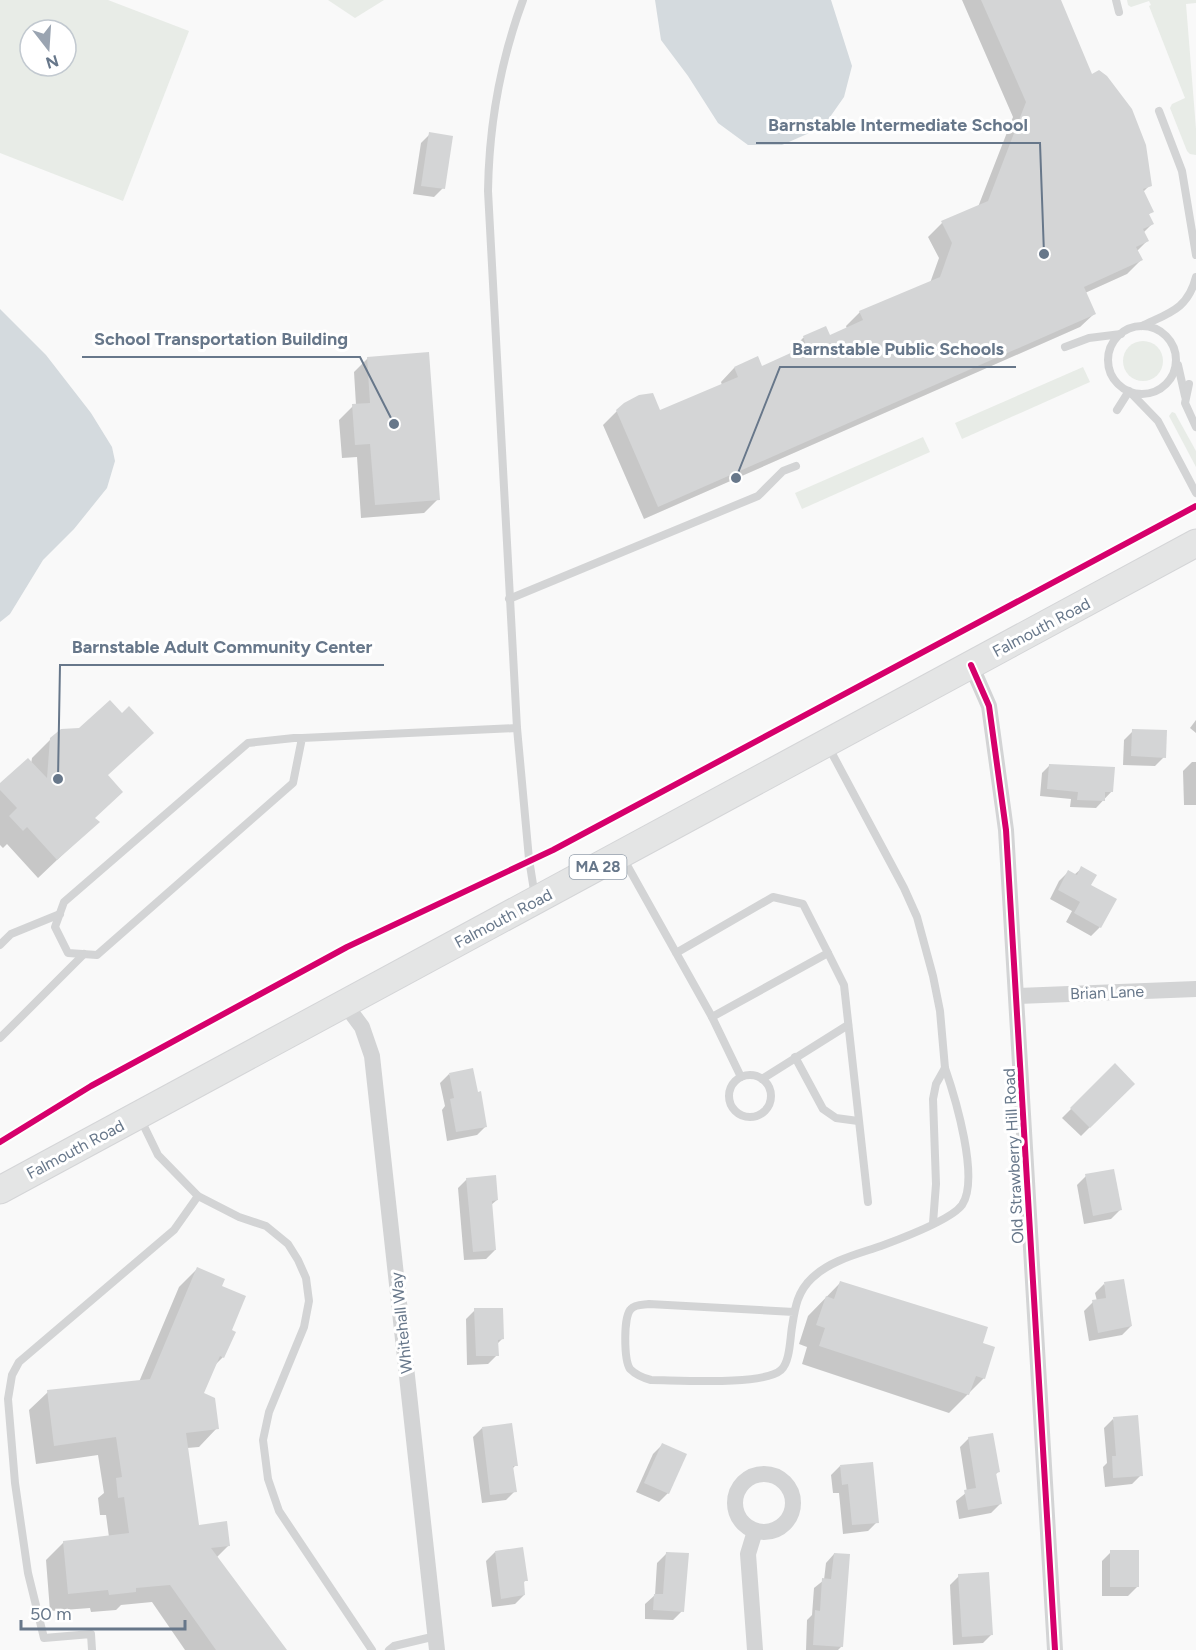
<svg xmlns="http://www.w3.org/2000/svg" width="1196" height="1650" font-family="Figtree,sans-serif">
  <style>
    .green { fill: #e8ece7; fill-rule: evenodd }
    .water { fill: #d4dade }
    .shadow { fill: #0003 }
    .building { fill: #d4d5d6 }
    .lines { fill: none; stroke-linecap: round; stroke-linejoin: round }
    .primary-casing { stroke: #d4d5d7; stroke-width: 29 }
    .lane { stroke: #d3d4d5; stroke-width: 8 }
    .street { stroke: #d3d4d5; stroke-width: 16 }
    .primary { stroke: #e4e5e5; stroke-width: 27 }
    .cycleway-casing { stroke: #fff; stroke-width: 10 }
    .cycleway { stroke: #d6006c; stroke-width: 6 }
    .labels { text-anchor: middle; stroke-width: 6; stroke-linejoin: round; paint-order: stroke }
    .shield { fill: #fff; stroke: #95a0ad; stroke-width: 1.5 }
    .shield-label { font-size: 15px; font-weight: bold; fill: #67778a }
    .street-label { font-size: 16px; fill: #67778a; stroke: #fff }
    .leader { fill: none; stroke: #67778a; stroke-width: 2 }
    .callout-dot { fill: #67778a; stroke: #fff; stroke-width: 2 }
    .callout-label { font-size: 18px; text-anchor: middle; font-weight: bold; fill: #67778a; stroke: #fff; stroke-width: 6; stroke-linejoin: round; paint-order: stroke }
  </style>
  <rect width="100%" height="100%" fill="#f9f9f9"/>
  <!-- green -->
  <g class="green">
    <path d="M 0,0 L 108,0 L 189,31 L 123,201 L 0,153 ZM 30,30 L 66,30 L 66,66 L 30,66 Z"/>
    <path d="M 328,0 L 384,0 L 355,18 Z"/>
    <path d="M 1127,0 L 1196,0 L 1196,3 L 1186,4 L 1196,129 L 1196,155 L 1190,154 L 1187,151 L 1170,108 L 1172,104 L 1185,98 L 1149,6 L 1151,5 L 1149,1 L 1131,7 L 1128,5 Z"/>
    <circle cx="1143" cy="361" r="20"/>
    <path d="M 1083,367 L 1090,382 L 962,439 L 955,423 Z"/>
    <path d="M 1172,412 L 1175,413 L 1196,451 L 1196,467 L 1169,416 Z"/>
    <path d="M 923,437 L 930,452 L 802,509 L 795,493 Z"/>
  </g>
  <!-- water -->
  <g class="water">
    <path d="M 655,0 L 831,0 L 852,66 L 844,97 L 823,127 L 782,145 L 748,145 L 718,123 L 688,76 L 661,40 Z"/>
    <path d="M 0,309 L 46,355 L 91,413 L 112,447 L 115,461 L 107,488 L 74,529 L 43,560 L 10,614 L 0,622 Z"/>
  </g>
  <!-- shadow -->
  <g class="shadow">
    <path d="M 962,0 L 1059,0 L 1091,76 L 1150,185 L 1143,192 L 1152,211 L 1148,215 L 1152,224 L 1143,233 L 1148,240 L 1137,251 L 1141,260 L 1127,274 L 1085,293 L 1094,314 L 1080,327 L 644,519 L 603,425 L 617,411 L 659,412 L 722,385 L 721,382 L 734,368 L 761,368 L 791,354 L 790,351 L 803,338 L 826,328 L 829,337 L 847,329 L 846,326 L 860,312 L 930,283 L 939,258 L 928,237 L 942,223 L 978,207 L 1013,117 Z"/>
    <path d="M 430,134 L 443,188 L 434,197 L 413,194 L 421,143 Z"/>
    <path d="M 368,358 L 438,499 L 424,513 L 361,518 L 357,457 L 342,458 L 339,420 L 353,406 L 356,405 L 354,372 Z"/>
    <path d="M 1196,720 L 1196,733 L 1190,728 Z"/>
    <path d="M 1133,731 L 1164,757 L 1155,766 L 1123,765 L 1124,740 Z"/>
    <path d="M 51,739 L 107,776 L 94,818 L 97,822 L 38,878 L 7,844 L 3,848 L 0,845 L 0,785 L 31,764 L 32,758 Z"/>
    <path d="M 1192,762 L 1196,762 L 1196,805 L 1184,805 L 1183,771 Z"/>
    <path d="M 1050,765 L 1112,791 L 1096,808 L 1070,807 L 1071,799 L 1040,796 L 1042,773 Z"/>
    <path d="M 1082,868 L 1089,885 L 1100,927 L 1091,936 L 1066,922 L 1072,911 L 1050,899 L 1059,881 L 1068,872 L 1074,875 Z"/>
    <path d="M 1115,1065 L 1133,1084 L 1081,1136 L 1062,1118 Z"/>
    <path d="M 449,1074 L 486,1126 L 477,1135 L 447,1141 L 442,1110 L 445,1106 L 440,1083 Z"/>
    <path d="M 1086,1176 L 1120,1210 L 1111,1219 L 1084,1224 L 1077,1185 Z"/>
    <path d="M 467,1179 L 497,1200 L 491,1205 L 495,1250 L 486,1259 L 464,1260 L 458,1188 Z"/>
    <path d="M 197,1269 L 221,1287 L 230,1331 L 223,1357 L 214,1366 L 202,1394 L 217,1428 L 199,1447 L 187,1448 L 197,1527 L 229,1545 L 216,1558 L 275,1650 L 185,1650 L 152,1602 L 121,1605 L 116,1610 L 91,1612 L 90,1608 L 50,1611 L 46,1560 L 64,1542 L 109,1537 L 106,1515 L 100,1515 L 98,1498 L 104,1493 L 98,1455 L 36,1464 L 29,1410 L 48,1392 L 139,1382 L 179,1287 Z"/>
    <path d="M 840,1283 L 981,1344 L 984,1378 L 949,1413 L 802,1364 L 807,1347 L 799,1344 L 808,1316 Z"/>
    <path d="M 1104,1284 L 1131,1326 L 1122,1335 L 1089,1341 L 1084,1311 L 1093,1302 L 1097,1301 L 1095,1293 Z"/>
    <path d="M 475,1310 L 502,1339 L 497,1344 L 497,1355 L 488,1364 L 467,1365 L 466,1319 Z"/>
    <path d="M 1113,1419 L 1141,1475 L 1132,1484 L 1105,1487 L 1103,1467 L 1107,1463 L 1104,1428 Z"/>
    <path d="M 482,1428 L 516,1465 L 512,1469 L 515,1491 L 506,1500 L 482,1503 L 473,1437 Z"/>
    <path d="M 969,1438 L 998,1472 L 995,1475 L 1000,1504 L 991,1513 L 959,1519 L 956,1501 L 967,1492 L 960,1447 Z"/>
    <path d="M 662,1445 L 668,1493 L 659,1502 L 636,1492 L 653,1454 Z"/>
    <path d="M 840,1466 L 877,1522 L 868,1531 L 843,1534 L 839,1493 L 833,1493 L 831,1475 Z"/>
    <path d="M 495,1552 L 526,1580 L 522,1584 L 524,1595 L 515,1604 L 492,1607 L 486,1561 Z"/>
    <path d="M 1111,1552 L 1137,1587 L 1128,1596 L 1102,1596 L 1102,1561 Z"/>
    <path d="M 666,1554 L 682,1611 L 673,1620 L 645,1619 L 645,1604 L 655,1595 L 657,1563 Z"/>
    <path d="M 834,1554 L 842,1646 L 838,1650 L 806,1650 L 807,1620 L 812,1615 L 814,1588 L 824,1580 L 826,1563 Z"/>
    <path d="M 959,1576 L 992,1634 L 983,1643 L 953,1645 L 950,1585 Z"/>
  </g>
  <!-- building -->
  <g class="building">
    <path d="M 981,0 L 1061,0 L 1092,74 L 1099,70 L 1107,76 L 1132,109 L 1146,145 L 1152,186 L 1143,189 L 1154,212 L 1149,214 L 1154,224 L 1143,229 L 1149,241 L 1136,247 L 1143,260 L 1084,287 L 1096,314 L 658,507 L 616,410 L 624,403 L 639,395 L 653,393 L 660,410 L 738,377 L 734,367 L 758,356 L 762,366 L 806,346 L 803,336 L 826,326 L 830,335 L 863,320 L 859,311 L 940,277 L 952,243 L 941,221 L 988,201 L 1026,102 Z"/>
    <path d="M 429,132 L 453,136 L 445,189 L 421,186 Z"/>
    <path d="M 429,352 L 440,500 L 375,505 L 370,444 L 355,445 L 352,404 L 370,403 L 367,357 Z"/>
    <path d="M 110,700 L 122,713 L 129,706 L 154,733 L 108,775 L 123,792 L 95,818 L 100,822 L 57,860 L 27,827 L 23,831 L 9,816 L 17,808 L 0,790 L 0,783 L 28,758 L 47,778 L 50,738 L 61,729 L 79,728 Z"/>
    <path d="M 1132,729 L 1167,730 L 1166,758 L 1131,756 Z"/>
    <path d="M 1049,764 L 1115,767 L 1113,792 L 1105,792 L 1105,801 L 1077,800 L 1078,792 L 1047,789 Z"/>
    <path d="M 1081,866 L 1097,875 L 1091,885 L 1117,899 L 1101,928 L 1074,913 L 1080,902 L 1058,890 L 1068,870 L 1077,875 Z"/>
    <path d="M 1115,1063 L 1135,1084 L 1090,1128 L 1070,1108 Z"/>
    <path d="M 473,1068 L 478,1092 L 481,1091 L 487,1127 L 456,1132 L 450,1099 L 454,1098 L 449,1073 Z"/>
    <path d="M 1114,1169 L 1122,1210 L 1093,1216 L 1085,1174 Z"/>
    <path d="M 496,1175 L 498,1200 L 492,1201 L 496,1250 L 473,1252 L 466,1178 Z"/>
    <path d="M 197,1267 L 225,1279 L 222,1286 L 246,1296 L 232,1330 L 236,1332 L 224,1358 L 220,1356 L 204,1393 L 215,1398 L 219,1429 L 186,1433 L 199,1525 L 227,1521 L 230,1546 L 211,1548 L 287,1650 L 216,1650 L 170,1585 L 136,1588 L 136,1592 L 109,1595 L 108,1590 L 68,1594 L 63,1541 L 129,1533 L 124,1497 L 118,1498 L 116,1478 L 122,1477 L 116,1437 L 54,1446 L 47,1390 L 150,1379 Z"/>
    <path d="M 1124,1279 L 1132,1326 L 1098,1333 L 1092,1300 L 1106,1298 L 1104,1282 Z"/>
    <path d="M 840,1281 L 988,1327 L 983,1343 L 995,1347 L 985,1379 L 976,1376 L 969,1395 L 819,1346 L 825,1328 L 816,1325 L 826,1296 L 834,1299 Z"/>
    <path d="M 474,1308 L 503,1308 L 504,1339 L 498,1340 L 499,1356 L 476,1356 Z"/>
    <path d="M 1138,1415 L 1143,1476 L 1113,1478 L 1112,1456 L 1116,1456 L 1113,1417 Z"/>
    <path d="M 512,1423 L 518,1466 L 513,1466 L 517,1492 L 490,1495 L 482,1427 Z"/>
    <path d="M 993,1433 L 1000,1472 L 996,1473 L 1002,1504 L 968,1510 L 964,1490 L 976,1488 L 968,1437 Z"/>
    <path d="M 662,1443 L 687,1454 L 669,1494 L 644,1483 Z"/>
    <path d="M 873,1462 L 879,1523 L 852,1525 L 848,1484 L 842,1485 L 840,1465 Z"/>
    <path d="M 523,1547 L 528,1581 L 524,1581 L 525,1595 L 501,1599 L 495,1551 Z"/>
    <rect x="1110" y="1550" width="29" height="37"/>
    <path d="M 666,1552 L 689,1553 L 684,1612 L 653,1610 L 654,1594 L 663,1594 Z"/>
    <path d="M 834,1553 L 850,1554 L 843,1647 L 813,1645 L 815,1610 L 820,1611 L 822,1578 L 831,1579 Z"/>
    <path d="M 989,1572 L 993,1635 L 962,1637 L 958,1574 Z"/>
  </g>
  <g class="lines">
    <defs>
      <path id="primary" d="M 0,1190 L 1196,543"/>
    </defs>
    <!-- primary casing -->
    <use href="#primary" class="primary-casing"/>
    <!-- lane -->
    <g class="lane">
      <path d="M 523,0 C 500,62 489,126 488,191 L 517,728 L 529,859 L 535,897"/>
      <path d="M 1116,0 L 1119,12"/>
      <path d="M 1159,111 L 1182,171 L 1196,255"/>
      <path d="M 1142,326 C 1169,313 1188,309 1196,277"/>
      <circle cx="1142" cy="360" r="34"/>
      <path d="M 1065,347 L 1089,338 L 1121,334"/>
      <path d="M 1178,365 L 1185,396"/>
      <path d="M 1189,384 L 1185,403 L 1196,427"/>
      <path d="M 1117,410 L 1129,391 L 1158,421 L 1196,493"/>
      <path d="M 509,599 L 758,496 L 783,471 L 796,466"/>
      <path d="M 302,738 L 293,783 L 97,955 L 68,953 L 55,927 L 64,902 L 248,743 L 294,738 L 302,738 L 517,728"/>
      <path d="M 828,746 L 904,888 L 917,917 L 933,976 L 940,1011 L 945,1068"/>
      <path d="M 623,858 L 712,1017 L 828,953 L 803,904 L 773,897 L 676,953"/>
      <path d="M 0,945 L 11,934 L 60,914"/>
      <path d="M 828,953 L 844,985 L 868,1202"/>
      <path d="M 712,1017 L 741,1077"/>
      <path d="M 0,1038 L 84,954"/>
      <path d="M 795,1057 L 823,1109 L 836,1118 L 858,1121"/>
      <circle cx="750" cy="1096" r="21"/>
      <path d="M 762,1079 L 848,1025"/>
      <path d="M 140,1118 L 158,1155 L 198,1196"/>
      <path d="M 794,1312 L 649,1304 C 644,1305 635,1304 631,1309 C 623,1316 624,1360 630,1369 C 636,1375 643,1378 651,1380 C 677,1380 763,1386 781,1370 C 790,1362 790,1339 792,1327 C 795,1308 797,1292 812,1278 C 831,1260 858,1254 881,1246 C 900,1239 951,1220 962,1205 C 980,1179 955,1097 945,1068 L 936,1084 L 933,1099 L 936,1184 L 933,1223"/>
      <path d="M 92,1650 L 91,1634 L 44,1638 L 28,1573 L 15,1483 L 8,1399 L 12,1375 L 19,1362 L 174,1230 L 198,1196 L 239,1217 L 266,1226 L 288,1244 L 298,1260 L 306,1278 L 309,1301 L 304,1327 L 269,1412 L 263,1440 L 268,1479 L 279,1511 L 372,1650"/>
      <path d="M 389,1650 L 394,1646 L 436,1636"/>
    </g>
    <!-- street -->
    <g class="street">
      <path d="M 971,665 L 989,706 L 1006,830 L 1055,1650"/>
      <path d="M 1018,996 L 1196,989"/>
      <path d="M 345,1004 L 362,1027 L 372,1056 L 437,1650"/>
      <circle cx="764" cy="1503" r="29"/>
      <path d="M 755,1650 L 748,1554 L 755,1531"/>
    </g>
    <!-- primary -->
    <use href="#primary" class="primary"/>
    <defs>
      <g id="cycleway">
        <path d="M 971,665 L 989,706 L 1006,830 L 1055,1650"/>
        <path d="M 0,1142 L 91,1086 L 347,947 L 553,850 L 1196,506"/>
      </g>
    </defs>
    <!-- cycleway casing -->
    <use href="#cycleway" class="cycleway-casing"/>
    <!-- cycleway -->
    <use href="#cycleway" class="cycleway"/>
  </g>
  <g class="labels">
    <!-- shield labels -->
    <rect class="shield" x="569.5" y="855" width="57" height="24" rx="4.5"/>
    <g class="shield-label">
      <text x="598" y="872">MA 28</text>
    </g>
    <!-- street labels -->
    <g class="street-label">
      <text transform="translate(1041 627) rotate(-28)" y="6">Falmouth Road</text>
      <text transform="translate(503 918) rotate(-28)" y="6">Falmouth Road</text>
      <text transform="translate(1107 992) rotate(-2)" y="6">Brian Lane</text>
      <text transform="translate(75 1149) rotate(-28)" y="6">Falmouth Road</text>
      <text transform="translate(1013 1156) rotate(-93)" y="6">Old Strawberry Hill Road</text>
      <text transform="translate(401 1323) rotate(-96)" y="6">Whitehall Way</text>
    </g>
  </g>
  <!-- callouts -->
  <path class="leader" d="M1044 254L1040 143H756M394 424L360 357H82M736 478L780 367H1016M58 779L60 665H384"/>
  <g class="callout-dot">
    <circle cx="1044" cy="254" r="6"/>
    <circle cx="394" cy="424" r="6"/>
    <circle cx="736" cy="478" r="6"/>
    <circle cx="58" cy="779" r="6"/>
  </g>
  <g class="callout-label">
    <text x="898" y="131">Barnstable Intermediate School</text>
    <text x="221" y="345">School Transportation Building</text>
    <text x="898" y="355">Barnstable Public Schools</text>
    <text x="222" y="653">Barnstable Adult Community Center</text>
  </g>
  <!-- north arrow -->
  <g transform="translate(48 48) rotate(163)"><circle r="28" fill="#ffffff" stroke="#c2c9d0" stroke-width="1.5"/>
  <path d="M0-4.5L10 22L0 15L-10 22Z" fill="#9aa4b1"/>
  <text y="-9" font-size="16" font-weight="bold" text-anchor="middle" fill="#67778a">N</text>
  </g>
  <!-- scale -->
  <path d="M21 1620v9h164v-9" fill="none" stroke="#67778a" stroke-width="3"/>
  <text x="30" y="1620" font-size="18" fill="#67778a" stroke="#ffffff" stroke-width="4.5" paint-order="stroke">50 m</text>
</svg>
